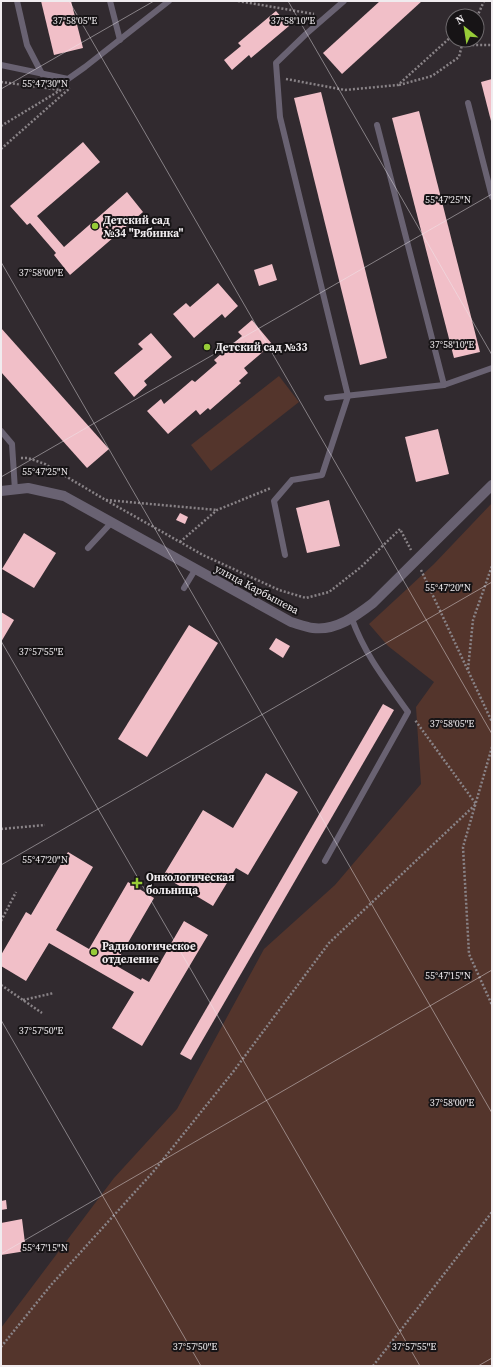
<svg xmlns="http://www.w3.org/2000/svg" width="493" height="1367" font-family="'Source Serif 4',serif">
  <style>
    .green { fill: #54352c }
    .building { fill: #f1bfc8 }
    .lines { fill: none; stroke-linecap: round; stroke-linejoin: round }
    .path { stroke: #898387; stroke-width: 2.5; stroke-dasharray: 2 2; stroke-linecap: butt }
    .service { stroke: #696272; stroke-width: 6 }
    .tertiary { stroke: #696272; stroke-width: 10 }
    .ticks { fill: none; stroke: #f0ecef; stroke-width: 1; stroke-opacity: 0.45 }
    .poi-dot { fill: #97cc38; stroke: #171416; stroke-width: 1.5 }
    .labels { text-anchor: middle; stroke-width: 4; stroke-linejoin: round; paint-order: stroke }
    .poi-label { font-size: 11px; font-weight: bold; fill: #f0ecef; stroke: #171416; text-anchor: start }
    .street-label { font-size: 11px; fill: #f0ecef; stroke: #171416 }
    .ticks-label { font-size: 10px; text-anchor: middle; fill: #f0ecef; stroke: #171416; stroke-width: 4; stroke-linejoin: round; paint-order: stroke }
  </style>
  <rect width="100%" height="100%" fill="#312a2f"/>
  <!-- green -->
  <g class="green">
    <path d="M 279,376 L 299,402 L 211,471 L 191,445 Z"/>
    <path d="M 492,503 L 492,1366 L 1,1366 L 1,1328 L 114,1178 L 177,1109 L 264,949 L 335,885 L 421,784 L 416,707 L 434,682 L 388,646 L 369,624 L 434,564 Z"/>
  </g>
  <!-- building -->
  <g class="building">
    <path d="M 41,1 L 71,1 L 83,48 L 54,55 Z"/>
    <path d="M 380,1 L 422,1 L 342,74 L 323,53 Z"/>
    <path d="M 276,11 L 289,26 L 251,58 L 249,55 L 232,70 L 224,60 L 241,46 L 238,43 Z"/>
    <path d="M 492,79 L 492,121 L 491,121 L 481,82 Z"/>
    <path d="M 321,92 L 387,358 L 360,365 L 294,98 Z"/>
    <path d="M 419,111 L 480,352 L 454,358 L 392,118 Z"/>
    <path d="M 83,142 L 100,162 L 37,216 L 64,247 L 127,192 L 143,212 L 70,275 L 54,255 L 56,253 L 30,223 L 27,225 L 10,206 Z"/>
    <path d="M 272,264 L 277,280 L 259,286 L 254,270 Z"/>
    <path d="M 218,283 L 238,306 L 225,318 L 222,314 L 194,338 L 173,314 L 186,303 L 190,307 Z"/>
    <path d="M 252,320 L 272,344 L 244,368 L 248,373 L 239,381 L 241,383 L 210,410 L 208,408 L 200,415 L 196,410 L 168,434 L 147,411 L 161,399 L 164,404 L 192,380 L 195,382 L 217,363 L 214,360 L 242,336 L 238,332 Z"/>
    <path d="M 1,328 L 109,449 L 87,468 L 1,372 Z"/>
    <path d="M 151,333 L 172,357 L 144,381 L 147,385 L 134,397 L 114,373 L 143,349 L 138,344 Z"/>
    <path d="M 438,429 L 449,474 L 416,482 L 405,437 Z"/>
    <path d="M 329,500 L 340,546 L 307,553 L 296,508 Z"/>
    <path d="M 180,513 L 188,517 L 185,524 L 176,520 Z"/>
    <path d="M 24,533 L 56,553 L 34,588 L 2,569 Z"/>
    <path d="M 1,612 L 14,620 L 1,642 Z"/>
    <path d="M 189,625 L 218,643 L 147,757 L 118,739 Z"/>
    <path d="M 276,638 L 290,646 L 283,658 L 269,649 Z"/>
    <path d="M 383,704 L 394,710 L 191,1060 L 180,1054 Z"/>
    <path d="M 266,773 L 298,792 L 248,875 L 236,868 L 213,906 L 163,876 L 203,810 L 233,828 Z"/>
    <path d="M 68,852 L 93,867 L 56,930 L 89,949 L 128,882 L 154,898 L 115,965 L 141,980 L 142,978 L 149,982 L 184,921 L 208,935 L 142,1046 L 112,1028 L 134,992 L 49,943 L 26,981 L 1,966 L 1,955 L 26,912 L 31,915 Z"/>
    <path d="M 6,1200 L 7,1209 L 1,1210 L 1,1201 Z"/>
    <path d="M 22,1219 L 26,1251 L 1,1255 L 1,1223 Z"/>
  </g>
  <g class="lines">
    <!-- path -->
    <g class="path">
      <path d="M 238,1 L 314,14"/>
      <path d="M 477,17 L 484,1"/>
      <path d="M 465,40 L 462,45 L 492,45"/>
      <path d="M 286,79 L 345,90 L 398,85 L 453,35"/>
      <path d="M 1,82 L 61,90"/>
      <path d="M 399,85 L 432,76 L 459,57 L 462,45"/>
      <path d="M 1,126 L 64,88"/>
      <path d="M 1,149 L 70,88"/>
      <path d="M 21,458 L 28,458 L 45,464 L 104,499 L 203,555 L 279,590 L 306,598 L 329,592 L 361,567 L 400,529 L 411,550"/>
      <path d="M 106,500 L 217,510"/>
      <path d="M 180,542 L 217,510 L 271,488"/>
      <path d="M 421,570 L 492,722"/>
      <path d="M 468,669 L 473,620 L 492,566"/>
      <path d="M 492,747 L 463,847 L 469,954 L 492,1005"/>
      <path d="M 1,829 L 45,825"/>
      <path d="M 1,921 L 16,892"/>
      <path d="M 1,985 L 42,1013"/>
      <path d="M 23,1000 L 54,993"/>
      <path d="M 1,1347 L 51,1285 L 153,1172 L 233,1072 L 329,943 L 476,804 L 415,720"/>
      <path d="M 373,1366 L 492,1212"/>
    </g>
    <!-- service -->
    <g class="service">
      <path d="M 17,1 L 27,45 L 42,74"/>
      <path d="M 110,1 L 120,40"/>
      <path d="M 1,65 L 68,79 L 85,67 L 169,1"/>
      <path d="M 468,103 L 492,197"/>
      <path d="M 377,125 L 444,385"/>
      <path d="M 327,398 L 444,385 L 492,368"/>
      <path d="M 1,431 L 12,444 L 15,490"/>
      <path d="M 88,548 L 111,523"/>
      <path d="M 285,555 L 274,501 L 292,480 L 322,475 L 348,396 L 280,117 L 276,63 L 306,34 L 344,1"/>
      <path d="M 184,588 L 195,570"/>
      <path d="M 325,861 L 408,712 C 386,681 365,655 352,619"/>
    </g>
    <!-- tertiary -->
    <path class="tertiary" d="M 1,491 L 28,488 L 64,496 L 291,622 C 298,624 306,627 313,628 C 336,631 356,616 373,603 L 492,485"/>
  </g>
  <!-- ticks -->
  <path class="ticks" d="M 69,1 L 492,734M 288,1 L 492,355M 1,89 L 154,1M 1,262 L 492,1113M 1,477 L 492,194M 1,641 L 420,1366M 1,865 L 492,582M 1,1020 L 201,1366M 1,1254 L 492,970M 478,1366 L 492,1358"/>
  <!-- markers -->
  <g class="poi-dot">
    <circle cx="95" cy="226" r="4"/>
    <circle cx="207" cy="347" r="4"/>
    <path d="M135 877h4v4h4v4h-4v4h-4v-4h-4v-4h4z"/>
    <circle cx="94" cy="952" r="4"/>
  </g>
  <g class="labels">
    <!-- poi labels -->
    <g class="poi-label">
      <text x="103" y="224">Детский сад<tspan x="103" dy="13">№34 "Рябинка"</tspan></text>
      <text x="215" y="351">Детский сад №33</text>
      <text x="146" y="881">Онкологическая<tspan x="146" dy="13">больница</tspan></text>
      <text x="102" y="950">Радиологическое<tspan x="102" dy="13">отделение</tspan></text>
    </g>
    <!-- street labels -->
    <g class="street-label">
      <text transform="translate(257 589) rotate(28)" y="4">улица Карбышева</text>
    </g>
  </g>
  <g class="ticks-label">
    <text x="75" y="24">37°58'05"E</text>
    <text x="293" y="24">37°58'10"E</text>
    <text x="45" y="87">55°47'30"N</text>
    <text x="448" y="203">55°47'25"N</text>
    <text x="41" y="276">37°58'00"E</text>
    <text x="452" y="348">37°58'10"E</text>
    <text x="45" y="475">55°47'25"N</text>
    <text x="448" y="591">55°47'20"N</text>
    <text x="41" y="655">37°57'55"E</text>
    <text x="452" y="727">37°58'05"E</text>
    <text x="45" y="863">55°47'20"N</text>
    <text x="448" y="979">55°47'15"N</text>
    <text x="41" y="1034">37°57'50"E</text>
    <text x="452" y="1106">37°58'00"E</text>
    <text x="45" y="1251">55°47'15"N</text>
    <text x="195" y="1350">37°57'50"E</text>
    <text x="414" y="1350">37°57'55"E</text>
  </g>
  <!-- border -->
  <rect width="493" height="1367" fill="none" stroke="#f0ecef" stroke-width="4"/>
  <!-- north arrow -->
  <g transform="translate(465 28) rotate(330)"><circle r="19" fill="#171416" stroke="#6e6a6d"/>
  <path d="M0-3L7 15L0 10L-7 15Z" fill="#97cc38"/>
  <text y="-6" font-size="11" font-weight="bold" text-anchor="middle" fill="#f0ecef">N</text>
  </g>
</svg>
